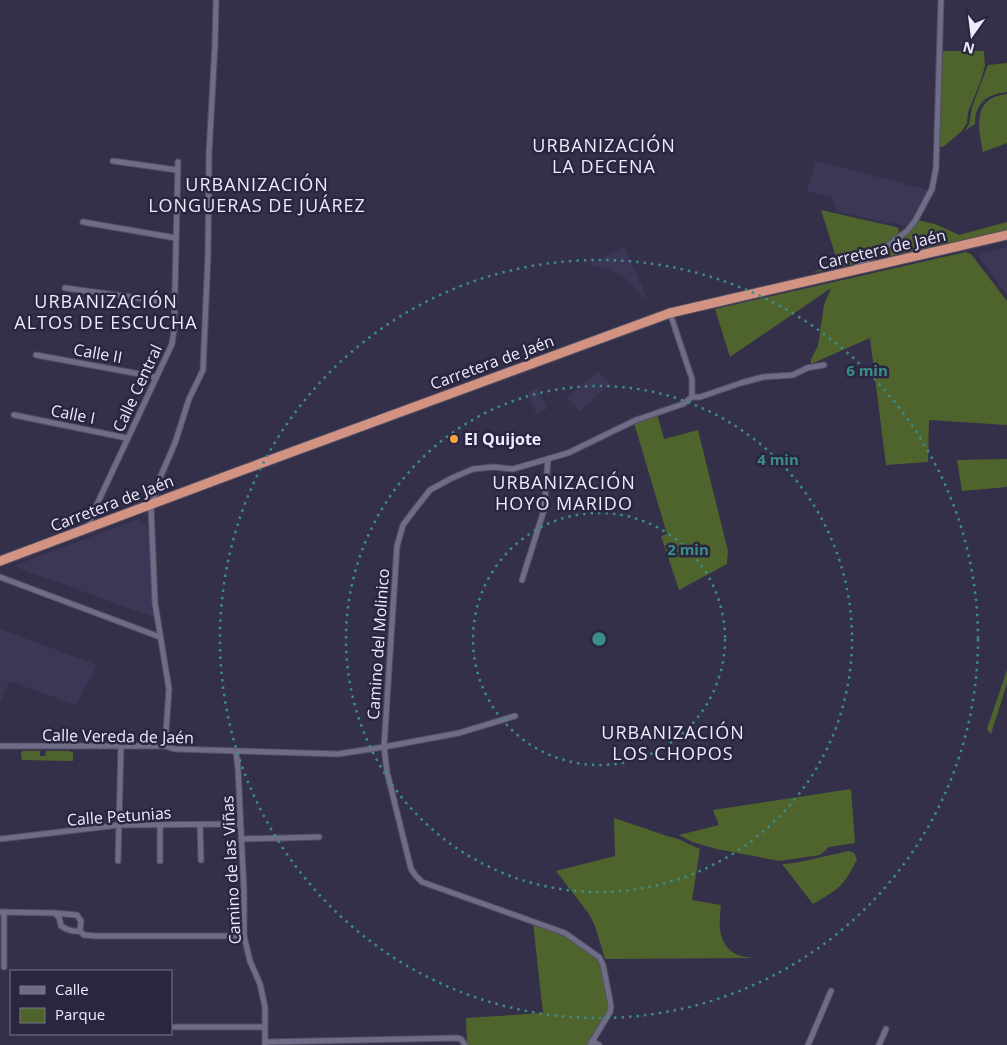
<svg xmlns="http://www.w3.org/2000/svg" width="1007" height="1045" font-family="'Open Sans',sans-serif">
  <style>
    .built { fill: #3c3757 }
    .green { fill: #4f642c }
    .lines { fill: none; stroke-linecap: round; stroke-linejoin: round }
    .minor-casing { stroke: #524f64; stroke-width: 7 }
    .trunk-casing { stroke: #524f64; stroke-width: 11 }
    .minor { stroke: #6f6c88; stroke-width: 5 }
    .trunk { stroke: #d29382; stroke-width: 9 }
    .ring { fill: none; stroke: #3b8d8a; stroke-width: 2.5; stroke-dasharray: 2.5 5 }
    .poi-dot { fill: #f2a541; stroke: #2a263f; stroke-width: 2 }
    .labels { text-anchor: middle; stroke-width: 5; stroke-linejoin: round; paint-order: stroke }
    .street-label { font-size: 16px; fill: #eceafb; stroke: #2a263f }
    .poi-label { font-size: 16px; font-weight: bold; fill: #eceafb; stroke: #2a263f; text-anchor: start }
    .neighbourhood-label { font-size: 18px; letter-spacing: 1px; fill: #eceafb; stroke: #2a263f }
    .centre { fill: #3b8d8a; stroke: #2a263f; stroke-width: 2.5 }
    .ring-label { font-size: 15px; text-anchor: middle; font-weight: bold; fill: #3b8d8a; stroke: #2a263f; stroke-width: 5; stroke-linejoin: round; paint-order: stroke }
  </style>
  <rect width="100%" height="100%" fill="#34304a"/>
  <!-- built -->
  <g class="built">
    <path d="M 816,161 L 928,190 L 909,225 L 906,226 L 837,212 L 832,198 L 807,191 Z"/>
    <path d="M 624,247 L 626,250 L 647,298 L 642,297 L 629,281 L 619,274 L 606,269 L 588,265 Z"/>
    <path d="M 1007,247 L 1007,295 L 979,257 L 981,253 Z"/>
    <path d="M 598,371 L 610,384 L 580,411 L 567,398 Z"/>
    <path d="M 538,388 L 547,409 L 536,413 L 528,392 Z"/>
    <path d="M 139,519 L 150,529 L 151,559 L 156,618 L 13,566 Z"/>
    <path d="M 0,629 L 97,665 L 76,705 L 9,681 L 0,704 Z"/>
  </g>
  <!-- green -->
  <g class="green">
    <path d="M 942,51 L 984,51 L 985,66 L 980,83 L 968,112 L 967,123 L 962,131 L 943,147 L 938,146 Z"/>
    <path d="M 1007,63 L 1007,92 C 987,94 975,103 975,124 L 964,131 L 969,125 L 972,107 L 988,65 Z"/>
    <path d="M 1007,94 L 1007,143 L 983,152 C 978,126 972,98 1007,94 Z"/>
    <path d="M 821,210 L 896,227 L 899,229 L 898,236 L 859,263 L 811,273 L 838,263 Z"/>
    <path d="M 917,220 L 935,224 L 959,235 L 1007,222 L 1007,230 L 891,256 L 884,255 L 882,253 Z"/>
    <path d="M 966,252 L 971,254 L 1007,301 L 1007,425 L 929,420 L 928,462 L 886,465 L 870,338 L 811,364 L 811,359 L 818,346 L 824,305 L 831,288 L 730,357 L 715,309 Z"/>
    <path d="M 657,414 L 664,439 L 698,430 L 728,551 L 727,564 L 679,590 L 661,536 L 667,534 L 634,423 Z"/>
    <path d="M 1007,459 L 1007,487 L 962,491 L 957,460 Z"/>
    <path d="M 1007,670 L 1007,683 L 991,734 L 987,729 Z"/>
    <path d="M 23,751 L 40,751 L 40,756 L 45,756 L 46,751 L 70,751 L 73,753 L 73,761 L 22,760 L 21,753 Z"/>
    <path d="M 851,789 L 855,843 L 829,847 L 820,855 L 779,861 L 717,849 L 692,842 L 679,835 L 719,825 L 713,810 Z"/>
    <path d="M 614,818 L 670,837 C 678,837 691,846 700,849 L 692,900 L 721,905 C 719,922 717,942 734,953 C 740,957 748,957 754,958 L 605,959 L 595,926 L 589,914 L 556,871 L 615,856 Z"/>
    <path d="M 849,851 L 854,853 L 857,859 C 844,886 839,889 813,904 L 782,864 L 795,863 Z"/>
    <path d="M 533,923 L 568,937 L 595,957 L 601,967 L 609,1006 L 607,1014 L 587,1045 L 467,1045 L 466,1018 L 543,1013 Z"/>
  </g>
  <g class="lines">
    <defs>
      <g id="minor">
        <path d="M 113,161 L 177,170"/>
        <path d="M 83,222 L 176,238"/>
        <path d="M 856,267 L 865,263 L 907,231 L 915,221 L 932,189 L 936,168 L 941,0"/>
        <path d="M 65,288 L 174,303"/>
        <path d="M 36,355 L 156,377"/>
        <path d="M 692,397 L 700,397 L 741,383 L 763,377 L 793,375 L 807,368 L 824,365"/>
        <path d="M 14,415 L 127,438"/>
        <path d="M 89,528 L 91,517 L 172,344 L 174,330 L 178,162"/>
        <path d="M 0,577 L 160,637"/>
        <path d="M 522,580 L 544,510 L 548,459"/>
        <path d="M 0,746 L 165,746 L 175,749 L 338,754 L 384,747 L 459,733 L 515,716"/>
        <path d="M 165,746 L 169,689 L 155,603 L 151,508 L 159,480 L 175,443 L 189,399 L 203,370 L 208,255 L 209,153 L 215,44 L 216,0"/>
        <path d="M 236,752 L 238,769 L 244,891 L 244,936 L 250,961 L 260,984 L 265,1007 L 265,1045"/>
        <path d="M 160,825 L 160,861"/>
        <path d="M 200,825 L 201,860"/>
        <path d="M 0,839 L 119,825 L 240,824"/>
        <path d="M 241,839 L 319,837"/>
        <path d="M 118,861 L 121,746"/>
        <path d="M 0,912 L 54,913 L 59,917 L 61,926 C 67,930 73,932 80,931 L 84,935 L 96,936 L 244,936"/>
        <path d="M 55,913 L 77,915 L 81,921 L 80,931"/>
        <path d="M 4,967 L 4,912"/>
        <path d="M 175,1027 L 264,1027"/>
        <path d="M 592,1041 L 599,1045"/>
        <path d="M 265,1042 L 457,1038 L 461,1039 L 465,1045"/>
        <path d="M 590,1045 L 610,1012 L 611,1006 L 603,965 L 599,957 L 565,933 L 422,882 L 416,876 L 411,869 L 387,772 L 384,747 L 397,546 L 403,525 L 415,509 L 430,490 L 452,478 L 473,469 L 494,467 L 513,469 L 568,453 L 636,420 L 683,404 L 692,397 L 692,379 L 670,313"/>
        <path d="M 808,1045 L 831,991"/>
        <path d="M 879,1045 L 886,1029"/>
      </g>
      <path id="trunk" d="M 0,561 L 232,474 L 670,313 L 1007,235"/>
    </defs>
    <!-- minor casing -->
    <use href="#minor" class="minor-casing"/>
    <!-- trunk casing -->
    <use href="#trunk" class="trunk-casing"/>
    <!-- minor -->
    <use href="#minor" class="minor"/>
    <!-- trunk -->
    <use href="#trunk" class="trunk"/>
  </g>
  <!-- distance rings -->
  <g class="ring">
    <circle cx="599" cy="639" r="126"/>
    <circle cx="599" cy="639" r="253"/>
    <circle cx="599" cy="639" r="379"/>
  </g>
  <!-- markers -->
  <circle class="poi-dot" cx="454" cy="439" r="5"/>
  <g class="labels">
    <!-- street labels -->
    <g class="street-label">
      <text transform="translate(882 249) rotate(-13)" y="6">Carretera de Jaén</text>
      <text transform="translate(98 353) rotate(10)" y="6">Calle II</text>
      <text transform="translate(492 362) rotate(-20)" y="6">Carretera de Jaén</text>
      <text transform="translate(137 388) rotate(-65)" y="6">Calle Central</text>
      <text transform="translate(73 414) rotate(11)" y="6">Calle I</text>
      <text transform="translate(112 503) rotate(-21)" y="6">Carretera de Jaén</text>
      <text transform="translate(378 644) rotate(-86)" y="6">Camino del Molinico</text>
      <text transform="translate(118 736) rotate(1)" y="6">Calle Vereda de Jaén</text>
      <text transform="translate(119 816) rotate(-4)" y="6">Calle Petunias</text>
      <text transform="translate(231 870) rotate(-93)" y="6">Camino de las Viñas</text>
    </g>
    <!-- poi labels -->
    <g class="poi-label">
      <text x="464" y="445">El Quijote</text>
    </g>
    <!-- neighbourhood labels -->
    <g class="neighbourhood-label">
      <text x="604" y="152">URBANIZACIÓN<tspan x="604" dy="21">LA DECENA</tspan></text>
      <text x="257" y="191">URBANIZACIÓN<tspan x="257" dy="21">LONGUERAS DE JUÁREZ</tspan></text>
      <text x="106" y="308">URBANIZACIÓN<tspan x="106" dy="21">ALTOS DE ESCUCHA</tspan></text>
      <text x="564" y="489">URBANIZACIÓN<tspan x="564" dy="21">HOYO MARIDO</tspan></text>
      <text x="673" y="739">URBANIZACIÓN<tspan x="673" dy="21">LOS CHOPOS</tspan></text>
    </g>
  </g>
  <circle cx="599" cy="639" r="8" class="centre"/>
  <g class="ring-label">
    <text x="867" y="376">6 min</text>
    <text x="778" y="465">4 min</text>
    <text x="688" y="555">2 min</text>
  </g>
  <!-- legend -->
  <rect x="10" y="970" width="162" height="65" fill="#2a263f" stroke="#78748a"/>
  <rect x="20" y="986" width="25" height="8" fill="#6f6c88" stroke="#78748a"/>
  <text x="55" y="995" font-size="15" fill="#eceafb">Calle</text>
  <rect x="20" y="1008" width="25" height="15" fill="#4f642c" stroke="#78748a"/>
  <text x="55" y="1020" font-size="15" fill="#eceafb">Parque</text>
  <!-- north arrow -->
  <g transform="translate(972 35) rotate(194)" stroke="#2a263f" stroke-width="4" paint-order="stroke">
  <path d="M0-4L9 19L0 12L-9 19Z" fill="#eceafb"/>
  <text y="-8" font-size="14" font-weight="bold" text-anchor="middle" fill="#eceafb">N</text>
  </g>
</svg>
